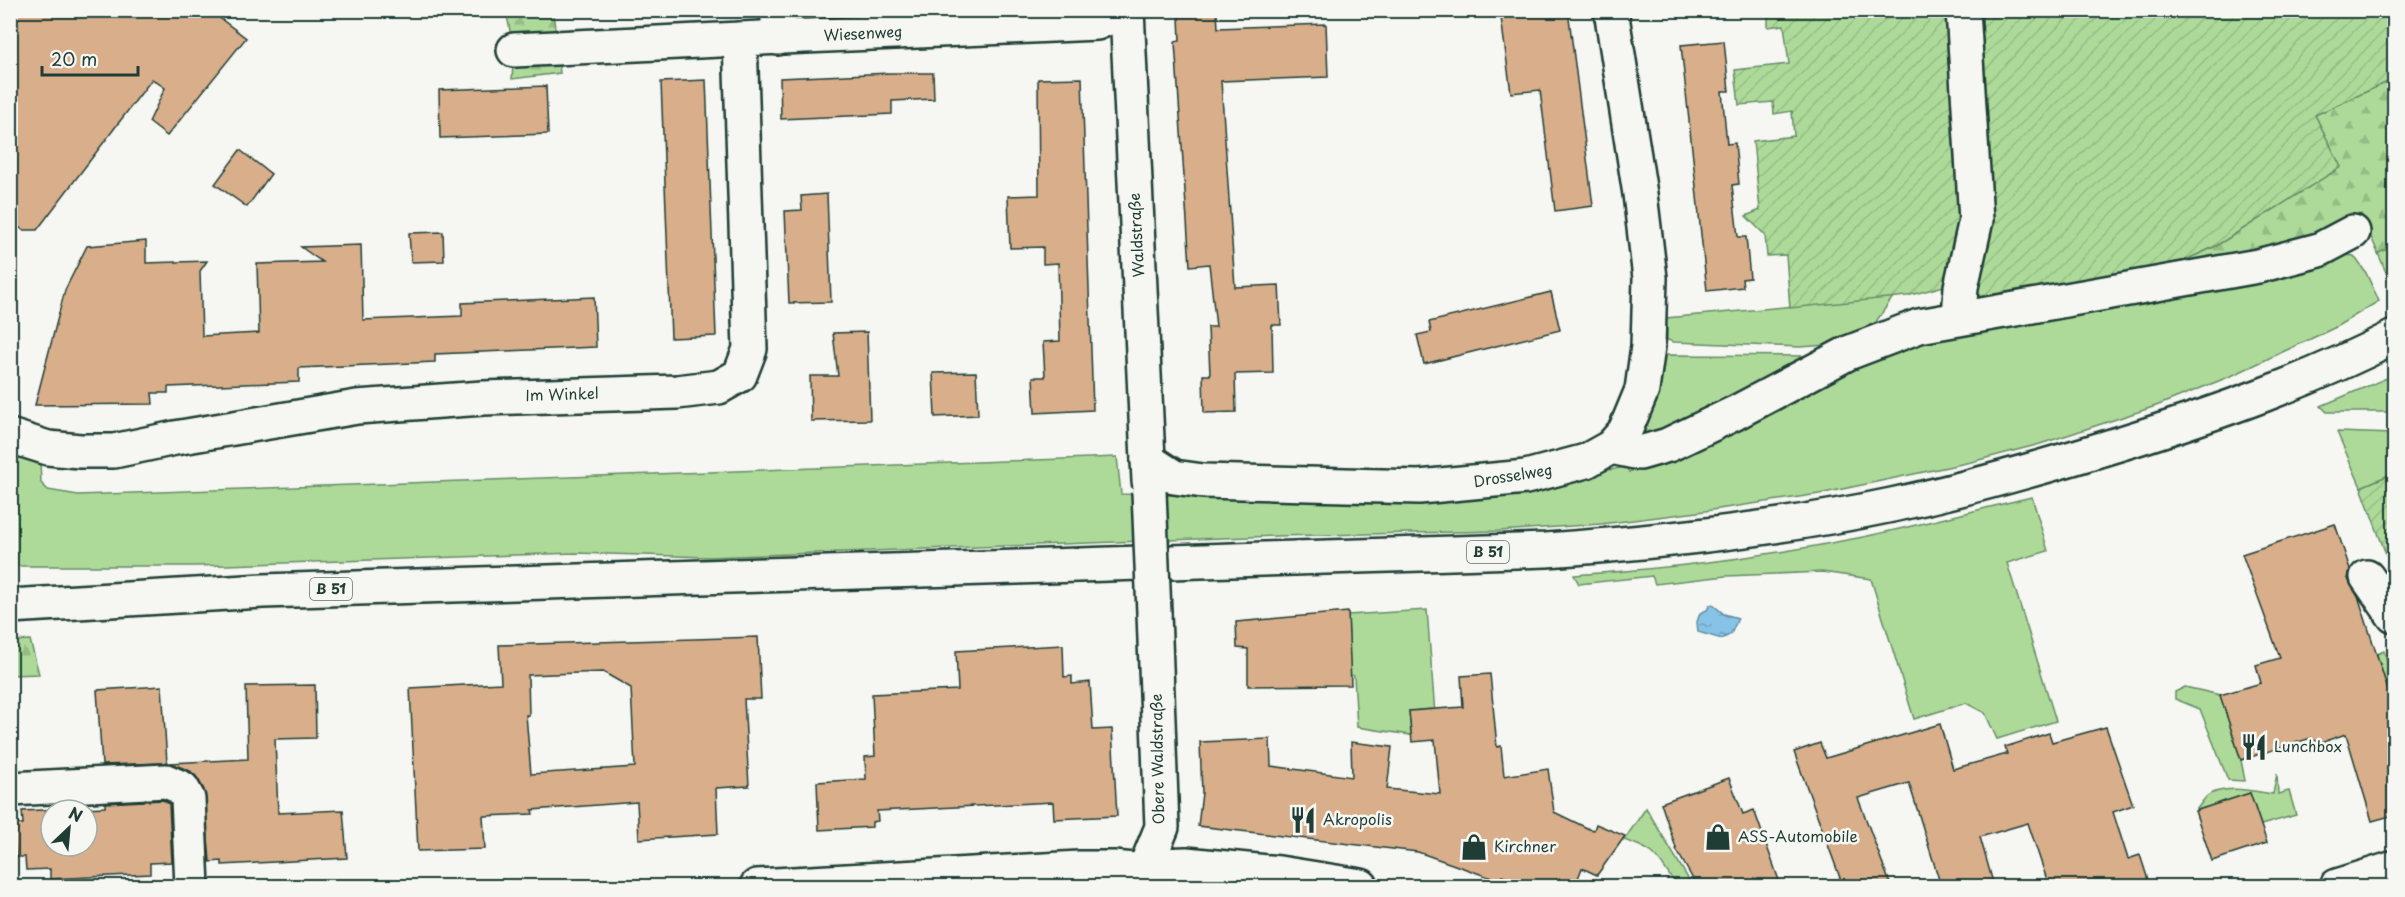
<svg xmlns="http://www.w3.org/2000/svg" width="2405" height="897" font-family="'Playpen Sans',sans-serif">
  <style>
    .grass { fill: #adda99; stroke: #668c66; stroke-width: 1.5 }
    .forest { fill: url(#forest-firs); stroke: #668c66; stroke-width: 1.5 }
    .garden { fill: url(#garden-furrows); stroke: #668c66; stroke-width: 1.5 }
    .water { fill: url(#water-ripples); stroke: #5d8d9f; stroke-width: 1.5 }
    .building { fill: #d9ae8a; stroke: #1f3d34; stroke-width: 1.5; fill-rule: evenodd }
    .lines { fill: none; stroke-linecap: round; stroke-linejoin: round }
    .minor-casing { stroke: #1f3d34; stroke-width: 38 }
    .major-casing { stroke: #1f3d34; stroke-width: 38 }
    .minor { stroke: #f6f6f2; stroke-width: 33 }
    .major { stroke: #f6f6f2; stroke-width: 33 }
    .minor-bridge-casing { stroke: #1f3d34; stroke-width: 38; stroke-linecap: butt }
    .minor-bridge { stroke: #f6f6f2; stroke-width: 33 }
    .labels { text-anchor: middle; stroke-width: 5; stroke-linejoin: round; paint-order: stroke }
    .shield { fill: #f6f6f2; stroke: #60746d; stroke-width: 1.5 }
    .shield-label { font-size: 14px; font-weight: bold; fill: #1f3d34 }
    .street-label { font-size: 15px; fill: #1f3d34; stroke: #f6f6f2 }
    .poi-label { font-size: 15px; fill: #1f3d34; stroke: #f6f6f2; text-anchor: start }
  </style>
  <defs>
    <pattern id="forest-firs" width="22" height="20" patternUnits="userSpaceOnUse" patternTransform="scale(1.5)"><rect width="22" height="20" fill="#adda99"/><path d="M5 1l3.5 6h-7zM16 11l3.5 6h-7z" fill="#94bc84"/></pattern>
    <pattern id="garden-furrows" width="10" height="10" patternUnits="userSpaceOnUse" patternTransform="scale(1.5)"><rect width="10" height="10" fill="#adda99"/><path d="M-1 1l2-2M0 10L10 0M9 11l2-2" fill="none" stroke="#94bc84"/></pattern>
    <pattern id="water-ripples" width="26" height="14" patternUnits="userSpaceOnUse" patternTransform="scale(1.5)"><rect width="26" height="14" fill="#87c3e7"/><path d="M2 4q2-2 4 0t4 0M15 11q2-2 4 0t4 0" fill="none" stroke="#6ea0bc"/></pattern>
  </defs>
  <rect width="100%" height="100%" fill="#f6f6f2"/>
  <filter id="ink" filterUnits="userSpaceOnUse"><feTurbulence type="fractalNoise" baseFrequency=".0167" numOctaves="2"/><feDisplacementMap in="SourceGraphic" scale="12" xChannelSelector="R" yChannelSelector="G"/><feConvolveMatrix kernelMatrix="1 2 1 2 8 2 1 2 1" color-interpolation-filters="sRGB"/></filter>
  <g filter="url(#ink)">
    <!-- grass -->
    <g class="grass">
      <path d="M 2394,246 L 2394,292 L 2378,253 Z"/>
      <path d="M 2340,254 L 2354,256 L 2366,273 L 2379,301 L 2334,328 L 2231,376 L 2156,406 L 2040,444 L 1971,462 L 1819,494 L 1698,512 L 1601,524 L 1499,531 L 1276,536 L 709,557 L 575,553 L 196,566 L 11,566 L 10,449 L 40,461 L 41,483 L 48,490 L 78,495 L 1117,457 L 1121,494 L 1436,500 L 1626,467 L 1629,472 L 1691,446 L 1853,361 L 2030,314 Z"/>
      <path d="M 1893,297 L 1871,329 L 1827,345 L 1800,347 L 1674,342 L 1667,340 L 1666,318 Z"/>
      <path d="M 1664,355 L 1813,356 L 1637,447 C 1645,416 1659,387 1664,355 Z"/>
      <path d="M 2394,375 L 2394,412 L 2327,412 L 2321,406 Z"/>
      <path d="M 2337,432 L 2394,434 L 2394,473 L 2361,487 Z"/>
      <path d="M 2032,497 L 2048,551 L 2007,563 L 2056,721 L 1997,739 L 1985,713 L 1966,703 L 1914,719 L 1871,579 L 1822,572 L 1726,576 L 1655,584 L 1652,576 L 1579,584 L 1574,575 C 1671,569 1768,556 1863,537 C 1920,525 1976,510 2032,497 Z"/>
      <path d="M 1427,610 L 1437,740 L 1431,709 L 1409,711 L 1411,735 L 1357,727 L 1354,676 L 1350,675 L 1348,615 Z"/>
      <path d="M 2384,651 L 2394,683 L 2394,709 L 2377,654 Z"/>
      <path d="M 2185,687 L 2220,695 L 2241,760 L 2245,781 L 2228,780 L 2200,709 L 2175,699 L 2175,692 Z"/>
      <path d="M 2277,774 L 2278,794 L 2289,791 L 2296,815 L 2261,825 L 2250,793 L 2195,811 C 2199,807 2203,800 2207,796 C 2225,784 2253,791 2273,794 Z"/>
      <path d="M 1646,808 L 1692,885 L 1677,886 C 1656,858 1661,852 1624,840 Z"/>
    </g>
    <!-- forest -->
    <g class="forest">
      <path d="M 506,11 L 553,11 L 560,73 L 512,79 L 514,50 Z"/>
      <path d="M 2394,79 L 2394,246 L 2378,253 L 2361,214 L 2323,237 L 2276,252 L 2183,261 L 2216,246 L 2340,167 L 2315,115 Z"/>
      <path d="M 30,640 L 39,674 L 11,675 L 11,641 Z"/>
    </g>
    <!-- garden -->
    <g class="garden">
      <path d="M 1771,11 L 2394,11 L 2394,79 L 2315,115 L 2341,167 L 2216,246 L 2183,261 L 1975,300 L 1951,284 L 1907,296 L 1790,308 L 1786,255 L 1767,256 L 1765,235 L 1746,216 L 1760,210 L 1753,141 L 1794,136 L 1792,111 L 1774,114 L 1773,102 L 1739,105 L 1735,70 L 1789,64 L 1784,25 L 1768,27 L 1768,18 Z"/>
      <path d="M 2394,473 L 2394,576 L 2361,487 Z"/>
    </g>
    <!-- water -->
    <path class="water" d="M 1710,605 L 1713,605 L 1724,614 L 1738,618 L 1731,634 L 1722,639 L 1698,632 L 1697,622 L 1700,613 L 1707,610 Z"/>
    <!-- building -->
    <g class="building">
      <path d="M 10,10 L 209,10 L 246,38 L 167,136 L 149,122 L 165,88 L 152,79 L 37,230 L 23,230 L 10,221 Z"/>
      <path d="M 1500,10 L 1568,10 L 1593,206 L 1555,211 L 1540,90 L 1511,93 Z"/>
      <path d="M 1217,13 L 1218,28 L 1326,24 L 1328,77 L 1221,81 L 1235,287 L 1279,285 L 1281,325 L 1272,325 L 1273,373 L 1235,374 L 1236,412 L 1204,413 L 1203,375 L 1210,375 L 1208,327 L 1216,327 L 1209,264 L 1190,266 L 1175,42 L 1180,41 L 1179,16 Z"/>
      <path d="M 1724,41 L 1729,91 L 1722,91 L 1727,144 L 1735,143 L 1739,184 L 1732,185 L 1738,237 L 1746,237 L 1750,278 L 1742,279 L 1743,287 L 1707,291 L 1681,45 Z"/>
      <path d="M 891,73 L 933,73 L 934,99 L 892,101 L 892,114 L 781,119 L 780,78 Z"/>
      <path d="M 1082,78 L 1093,410 L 1035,413 L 1033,377 L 1045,377 L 1043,342 L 1060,341 L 1058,263 L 1043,264 L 1043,247 L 1010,248 L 1008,196 L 1039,195 L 1038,79 Z"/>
      <path d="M 706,80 L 716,336 L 671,338 L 661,82 Z"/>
      <path d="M 546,86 L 548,134 L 440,138 L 439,90 Z"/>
      <path d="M 240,150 L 271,174 L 247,207 L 215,184 Z"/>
      <path d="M 827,194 L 831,302 L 789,303 L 785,211 L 802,210 L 801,196 Z"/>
      <path d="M 443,232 L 444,261 L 411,262 L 409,233 Z"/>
      <path d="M 146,241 L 146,263 L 207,261 L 200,271 L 202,336 L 259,333 L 257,264 L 322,262 L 301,247 L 361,245 L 363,320 L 462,316 L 462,303 L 594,297 L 596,347 L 435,354 L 435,362 L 299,368 L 299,382 L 168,387 L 168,393 L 152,393 L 153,404 L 35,405 L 65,290 L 87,246 Z"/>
      <path d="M 1551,292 L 1560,330 L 1424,364 L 1417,335 L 1431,332 L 1429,322 Z"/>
      <path d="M 867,332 L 870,420 L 811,421 L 810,376 L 838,376 L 833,333 Z"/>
      <path d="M 976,372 L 978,415 L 935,417 L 933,373 Z"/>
      <path d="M 2335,524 L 2350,569 L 2348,579 L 2359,599 L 2394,709 L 2394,815 L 2372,821 L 2346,734 L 2319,743 L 2311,738 L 2241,760 L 2220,695 L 2261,683 L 2256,665 L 2280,658 L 2242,554 Z"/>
      <path d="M 1348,612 L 1351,685 L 1248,686 L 1248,649 L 1237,648 L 1236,622 Z"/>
      <path d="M 758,637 L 761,699 L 744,699 L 749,786 L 716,788 L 718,834 L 639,839 L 637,802 L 532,810 L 533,814 L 483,816 L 485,849 L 418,851 L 410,688 L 501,683 L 499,645 ZM 603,672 L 631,688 L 635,767 L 531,774 L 526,715 L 529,715 L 528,675 Z"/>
      <path d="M 1063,645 L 1064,677 L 1072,676 L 1072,684 L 1090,682 L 1093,730 L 1112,729 L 1117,816 L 1054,819 L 1053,802 L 877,811 L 878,821 L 872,822 L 872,827 L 819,830 L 817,782 L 866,779 L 865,757 L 875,756 L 872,694 L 958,690 L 956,651 Z"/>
      <path d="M 1490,674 L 1497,747 L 1501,746 L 1504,776 L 1548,769 L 1554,812 L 1589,829 L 1594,830 L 1596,824 L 1625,836 L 1597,875 L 1582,868 L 1575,886 L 1526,886 L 1502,876 L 1500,881 L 1418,852 L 1198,826 L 1202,793 L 1200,742 L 1270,739 L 1271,766 L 1352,777 L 1351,742 L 1392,747 L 1387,789 L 1440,794 L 1435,740 L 1412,742 L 1409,711 L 1463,707 L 1461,676 Z"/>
      <path d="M 315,685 L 316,738 L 275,739 L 278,813 L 343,810 L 347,858 L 222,865 L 222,861 L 210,862 L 204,790 L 198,779 L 190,771 L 170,763 L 248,759 L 246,686 Z"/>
      <path d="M 162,686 L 167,763 L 102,765 L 97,690 Z"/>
      <path d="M 1940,724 L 1953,769 L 2007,754 L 2005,747 L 2049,733 L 2052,742 L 2106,727 L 2133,805 L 2113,812 L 2128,859 L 2140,855 L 2150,886 L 2049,886 L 2028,823 L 1980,837 L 1994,886 L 1941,886 L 1909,783 L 1858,798 L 1891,886 L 1843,886 L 1794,752 L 1820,743 L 1826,758 Z"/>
      <path d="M 1729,778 L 1743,814 L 1754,810 L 1781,886 L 1697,886 L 1677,851 L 1661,803 Z"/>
      <path d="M 2250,793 L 2267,843 L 2212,861 L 2195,811 Z"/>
      <path d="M 163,800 L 169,804 L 172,862 L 150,863 L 150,874 L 50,879 L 50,869 L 26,870 L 25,857 L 16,857 L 14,824 L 23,824 L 22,811 L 105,807 L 105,803 ZM 51,810 L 87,810 L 87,846 L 51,846 Z"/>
    </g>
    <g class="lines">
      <defs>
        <g id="minor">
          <path d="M 778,10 L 778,38"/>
          <path d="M 1127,10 L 1149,481"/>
          <path d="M 514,50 L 740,39"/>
          <path d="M 1959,318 L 1961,287 L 1976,220 L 1963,10"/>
          <path d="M 10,436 L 48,448 L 80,451 L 114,451 L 175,438 L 357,407 L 483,398 L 677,392 L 719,387 L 740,375 L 750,349 L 740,39 L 1097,23 L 1126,10"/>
          <path d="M 1611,447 L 1640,453 L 1668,445 L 1735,413 L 1848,353 L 1919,326 L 2258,266 L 2319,250 L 2353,232"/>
          <path d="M 1148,460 L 1174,477 L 1203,481 L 1419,487 L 1526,477 L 1586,461 L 1611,447 L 1625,431 L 1642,390 L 1648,346 L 1650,278 L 1640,194 L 1611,10"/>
          <path d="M 2367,577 L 2394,616"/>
          <path d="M 10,789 L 166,781 L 182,788 L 188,799 L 192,886"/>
          <path d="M 1134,882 L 1144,871 L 1162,827 L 1154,613"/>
          <path d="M 757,886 L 1079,868 L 1114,868 L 1144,871 L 1161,865 L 1186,864 L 1279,873 L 1361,886"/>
          <path d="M 2337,886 L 2394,868"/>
        </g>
        <path id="major" d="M 10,606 L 263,591 L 1546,550 C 1662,542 1778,529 1892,505 C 1972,488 2051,465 2128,441 C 2220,412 2309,381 2394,337"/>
      </defs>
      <!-- minor casing -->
      <use href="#minor" class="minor-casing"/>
      <!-- major casing -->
      <use href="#major" class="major-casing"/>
      <!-- minor -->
      <use href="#minor" class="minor"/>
      <!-- major -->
      <use href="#major" class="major"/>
      <defs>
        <path id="minor-bridge" d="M 1149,492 L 1154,613"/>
      </defs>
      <!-- minor-bridge casing -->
      <use href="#minor-bridge" class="minor-bridge-casing"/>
      <!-- minor-bridge -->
      <use href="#minor-bridge" class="minor-bridge"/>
    </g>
  </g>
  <!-- icons -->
  <defs>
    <symbol id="restaurant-bare" viewBox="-9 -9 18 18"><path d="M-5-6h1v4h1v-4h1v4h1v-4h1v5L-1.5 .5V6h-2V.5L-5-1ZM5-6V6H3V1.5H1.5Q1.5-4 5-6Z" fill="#1f3d34" stroke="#f6f6f2" stroke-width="2.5" paint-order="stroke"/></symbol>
    <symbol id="shop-bare" viewBox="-9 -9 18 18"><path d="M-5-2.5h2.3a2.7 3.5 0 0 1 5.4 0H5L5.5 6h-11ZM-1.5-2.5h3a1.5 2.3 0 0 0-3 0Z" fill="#1f3d34" stroke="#f6f6f2" stroke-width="2.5" paint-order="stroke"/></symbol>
  </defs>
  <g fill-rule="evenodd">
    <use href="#restaurant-bare" x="2235" y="728" width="38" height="38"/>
    <use href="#restaurant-bare" x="1284" y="801" width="38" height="38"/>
    <use href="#shop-bare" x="1699" y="818" width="38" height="38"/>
    <use href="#shop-bare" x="1455" y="828" width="38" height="38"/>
  </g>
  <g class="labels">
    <!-- shield labels -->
    <g class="shield">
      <rect x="1467" y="541" width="42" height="22" rx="4.5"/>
      <rect x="310" y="578" width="42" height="22" rx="4.5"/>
    </g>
    <g class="shield-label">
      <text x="1488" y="557">B 51</text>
      <text x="331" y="594">B 51</text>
    </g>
    <!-- street labels -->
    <g class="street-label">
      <text transform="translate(863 34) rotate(-3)" y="5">Wiesenweg</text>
      <text transform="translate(1137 235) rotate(-93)" y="5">Waldstraße</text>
      <text transform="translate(562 395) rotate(-2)" y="5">Im Winkel</text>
      <text transform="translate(1513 476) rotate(-9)" y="5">Drosselweg</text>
      <text transform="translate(1158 759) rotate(-91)" y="5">Obere Waldstraße</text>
    </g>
    <!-- poi labels -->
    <g class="poi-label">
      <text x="2274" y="752">Lunchbox</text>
      <text x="1323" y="825">Akropolis</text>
      <text x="1738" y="842">ASS-Automobile</text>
      <text x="1494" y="852">Kirchner</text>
    </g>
  </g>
  <!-- margin -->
  <rect width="2405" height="897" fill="none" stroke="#f6f6f2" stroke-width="36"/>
  <rect x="18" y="18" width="2369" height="861" fill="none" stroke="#1f3d34" stroke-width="2" filter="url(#ink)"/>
  <!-- north arrow -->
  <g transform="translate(69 828) rotate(26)"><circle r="28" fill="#f6f6f2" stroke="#a0aca6" stroke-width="1.5"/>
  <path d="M0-4.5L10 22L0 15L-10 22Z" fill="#1f3d34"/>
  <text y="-9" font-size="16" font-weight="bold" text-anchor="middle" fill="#1f3d34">N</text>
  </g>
  <!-- scale -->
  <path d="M42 66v9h96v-9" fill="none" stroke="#1f3d34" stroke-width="3"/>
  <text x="51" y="66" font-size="18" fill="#1f3d34" stroke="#f6f6f2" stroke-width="4.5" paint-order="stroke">20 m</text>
</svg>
